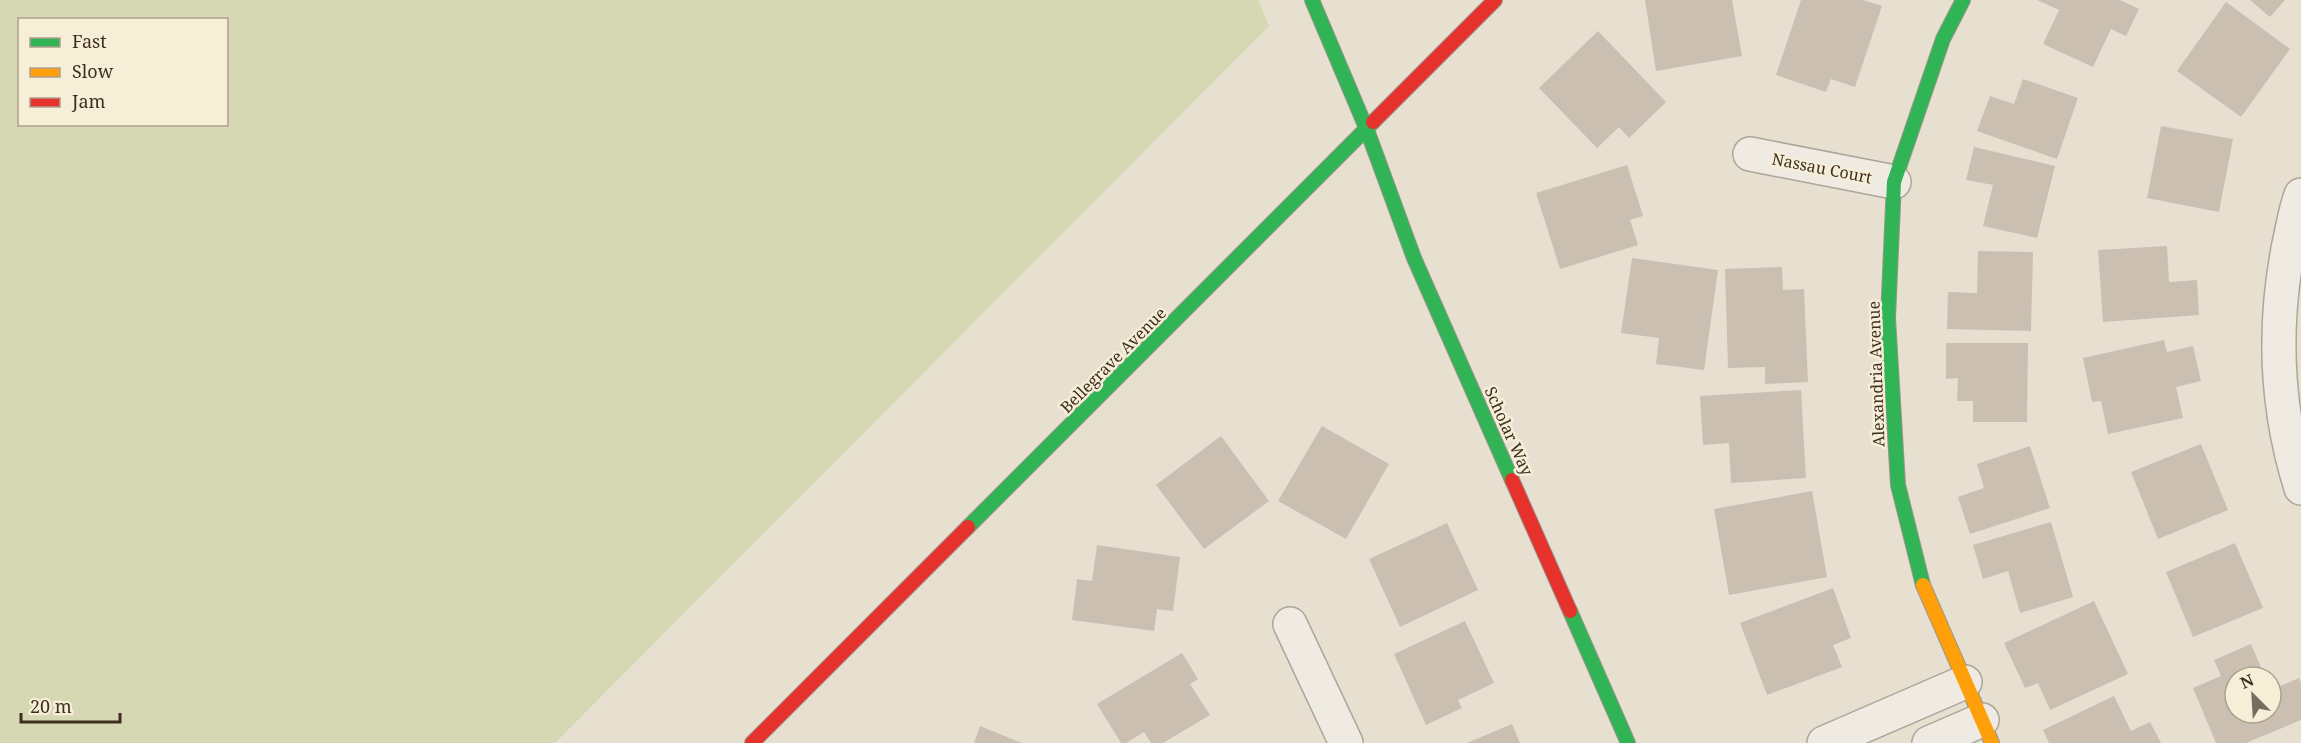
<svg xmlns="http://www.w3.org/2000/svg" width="2301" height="743" font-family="'Noto Serif',serif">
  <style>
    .green { fill: #d6d7b3; fill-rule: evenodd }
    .building { fill: #cbbfb2 }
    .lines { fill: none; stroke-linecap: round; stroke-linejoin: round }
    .street-casing { stroke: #ada599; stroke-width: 36 }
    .fast-casing { stroke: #9c958a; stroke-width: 16 }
    .slow-casing { stroke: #9c958a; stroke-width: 16 }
    .jam-casing { stroke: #9c958a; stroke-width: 16 }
    .street { stroke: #efebe3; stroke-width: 33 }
    .fast { stroke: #30b455; stroke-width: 14 }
    .slow { stroke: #ff9f0a; stroke-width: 14 }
    .jam { stroke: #e5322d; stroke-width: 14 }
    .labels { text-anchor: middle; stroke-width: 5; stroke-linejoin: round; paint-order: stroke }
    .street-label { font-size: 16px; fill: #3d2e20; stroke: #f7eed8 }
  </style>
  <rect width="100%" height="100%" fill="#e7e0d1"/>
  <!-- green -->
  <path class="green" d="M 0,0 L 1258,0 L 1269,26 L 555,743 L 0,743 ZM 20,20 L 226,20 L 226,124 L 20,124 Z"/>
  <!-- building -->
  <g class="building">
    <path d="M 1645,0 L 1732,0 L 1742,56 L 1656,71 Z"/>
    <path d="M 1801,0 L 1863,0 L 1882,6 L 1855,87 L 1831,79 L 1826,92 L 1776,75 Z"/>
    <path d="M 2037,0 L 2120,0 L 2139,9 L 2126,36 L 2111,29 L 2093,67 L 2043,44 L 2059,10 Z"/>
    <path d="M 2250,0 L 2285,0 L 2270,17 Z"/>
    <path d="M 2226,2 L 2290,49 L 2241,117 L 2177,71 Z"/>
    <path d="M 1598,31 L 1666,102 L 1629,138 L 1619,127 L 1597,148 L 1539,88 Z"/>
    <path d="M 2023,79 L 2078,98 L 2057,159 L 1977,131 L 1990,96 L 2014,104 Z"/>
    <path d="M 2161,126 L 2233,139 L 2219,212 L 2147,198 Z"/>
    <path d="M 1974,147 L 2055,166 L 2037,238 L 1983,226 L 1993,185 L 1966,180 Z"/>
    <path d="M 1627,165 L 1643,216 L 1630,220 L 1638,245 L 1560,269 L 1536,193 Z"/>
    <path d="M 2167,246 L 2169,282 L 2197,280 L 2199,315 L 2103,322 L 2098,250 Z"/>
    <path d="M 1978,251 L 2033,252 L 2031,331 L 1947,329 L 1948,292 L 1977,293 Z"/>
    <path d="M 1632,258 L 1718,270 L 1704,370 L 1656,364 L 1659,338 L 1621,333 Z"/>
    <path d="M 1782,267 L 1783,290 L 1804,289 L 1808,382 L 1765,384 L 1765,367 L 1728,368 L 1725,269 Z"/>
    <path d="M 2164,340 L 2167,352 L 2193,346 L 2201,381 L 2176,387 L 2183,418 L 2108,434 L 2101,401 L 2092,402 L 2083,358 Z"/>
    <path d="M 1946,343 L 2028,343 L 2027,422 L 1973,422 L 1973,401 L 1957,401 L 1958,378 L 1946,379 Z"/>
    <path d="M 1801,390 L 1806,478 L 1731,483 L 1729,443 L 1703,445 L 1700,396 Z"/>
    <path d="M 1322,426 L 1389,464 L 1346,539 L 1278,501 Z"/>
    <path d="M 1221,436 L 1269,501 L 1204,549 L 1156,485 Z"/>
    <path d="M 2201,444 L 2228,510 L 2158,539 L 2131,472 Z"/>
    <path d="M 2030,446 L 2050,508 L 1970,534 L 1958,497 L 1984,488 L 1977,464 Z"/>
    <path d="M 1812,491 L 1827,577 L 1729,595 L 1714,509 Z"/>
    <path d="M 2051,522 L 2073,597 L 2020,613 L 2008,571 L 1983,579 L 1973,545 Z"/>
    <path d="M 1447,523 L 1478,590 L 1400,627 L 1369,559 Z"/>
    <path d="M 2235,543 L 2263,608 L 2193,637 L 2166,572 Z"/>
    <path d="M 1097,545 L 1180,557 L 1173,611 L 1157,609 L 1154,631 L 1072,620 L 1077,579 L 1092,581 Z"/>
    <path d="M 1833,588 L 1851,638 L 1833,645 L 1842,667 L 1767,695 L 1740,623 Z"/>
    <path d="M 2094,601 L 2128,674 L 2050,710 L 2038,683 L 2025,688 L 2004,643 Z"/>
    <path d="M 1465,621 L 1494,683 L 1458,700 L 1462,708 L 1426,725 L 1394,654 Z"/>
    <path d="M 2251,644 L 2265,677 L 2235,677 L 2235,713 L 2271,713 L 2271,690 L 2299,678 L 2301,683 L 2301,720 L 2246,743 L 2216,743 L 2193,688 L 2221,676 L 2214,660 Z"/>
    <path d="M 1182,653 L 1198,679 L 1190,684 L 1210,715 L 1163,743 L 1151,743 L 1144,732 L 1126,743 L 1121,743 L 1097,704 Z"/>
    <path d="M 2114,696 L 2131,731 L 2150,722 L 2161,743 L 2049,743 L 2043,730 Z"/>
    <path d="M 1512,724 L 1520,743 L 1467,743 Z"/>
    <path d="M 980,726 L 1022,743 L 974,743 Z"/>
  </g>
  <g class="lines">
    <defs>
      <g id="street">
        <path d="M 1750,154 L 1894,182"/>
        <path d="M 2301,195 C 2295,211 2293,227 2289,244 C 2273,325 2276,409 2301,488"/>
        <path d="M 1290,624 L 1346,743"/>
        <path d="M 1824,743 L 1965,682"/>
        <path d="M 1929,743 L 1982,720"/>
      </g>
      <g id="fast">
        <path d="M 1312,0 L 1367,130 L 1414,258 L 1512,480"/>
        <path d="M 968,527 L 1373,122"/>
        <path d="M 1923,585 L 1898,485 L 1888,318 L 1894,182 L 1943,39 L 1963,0"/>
        <path d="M 1570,611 L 1628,743"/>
      </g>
      <path id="slow" d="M 1923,585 L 1992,743"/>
      <g id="jam">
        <path d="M 1373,122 L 1495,0"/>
        <path d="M 1512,480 L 1570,611"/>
        <path d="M 752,743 L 968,527"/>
      </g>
    </defs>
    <!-- street casing -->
    <use href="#street" class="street-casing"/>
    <!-- fast casing -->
    <use href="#fast" class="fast-casing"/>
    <!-- slow casing -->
    <use href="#slow" class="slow-casing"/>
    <!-- jam casing -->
    <use href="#jam" class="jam-casing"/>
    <!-- street -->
    <use href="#street" class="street"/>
    <!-- fast -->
    <use href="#fast" class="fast"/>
    <!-- slow -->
    <use href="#slow" class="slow"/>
    <!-- jam -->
    <use href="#jam" class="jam"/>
  </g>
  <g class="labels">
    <!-- street labels -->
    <g class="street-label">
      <text transform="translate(1822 168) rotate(11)" y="6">Nassau Court</text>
      <text transform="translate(1113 360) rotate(-45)" y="6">Bellegrave Avenue</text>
      <text transform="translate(1876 374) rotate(-92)" y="6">Alexandria Avenue</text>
      <text transform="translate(1509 431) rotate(66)" y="6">Scholar Way</text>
    </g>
  </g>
  <!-- legend -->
  <rect x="18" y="18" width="210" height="108" fill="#f7eed8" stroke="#ada18e" stroke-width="1.5"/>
  <rect x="30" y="38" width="30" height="9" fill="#30b455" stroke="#ada18e" stroke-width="1.5"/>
  <text x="72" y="48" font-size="18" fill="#3d2e20">Fast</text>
  <rect x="30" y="68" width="30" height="9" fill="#ff9f0a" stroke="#ada18e" stroke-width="1.5"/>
  <text x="72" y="78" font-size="18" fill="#3d2e20">Slow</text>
  <rect x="30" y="98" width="30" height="9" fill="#e5322d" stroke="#ada18e" stroke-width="1.5"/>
  <text x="72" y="108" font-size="18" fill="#3d2e20">Jam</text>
  <!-- north arrow -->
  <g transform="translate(2253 695) rotate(336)"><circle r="28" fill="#f7eed8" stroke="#ada18e" stroke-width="1.5"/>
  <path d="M0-4.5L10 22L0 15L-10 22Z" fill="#786c5e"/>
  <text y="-9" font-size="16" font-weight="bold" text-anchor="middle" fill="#3d2e20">N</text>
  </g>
  <!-- scale -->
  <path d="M21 713v9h99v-9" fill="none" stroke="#3d2e20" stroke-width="3"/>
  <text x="30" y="713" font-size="18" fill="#3d2e20" stroke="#f7eed8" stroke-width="4.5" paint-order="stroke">20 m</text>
</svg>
